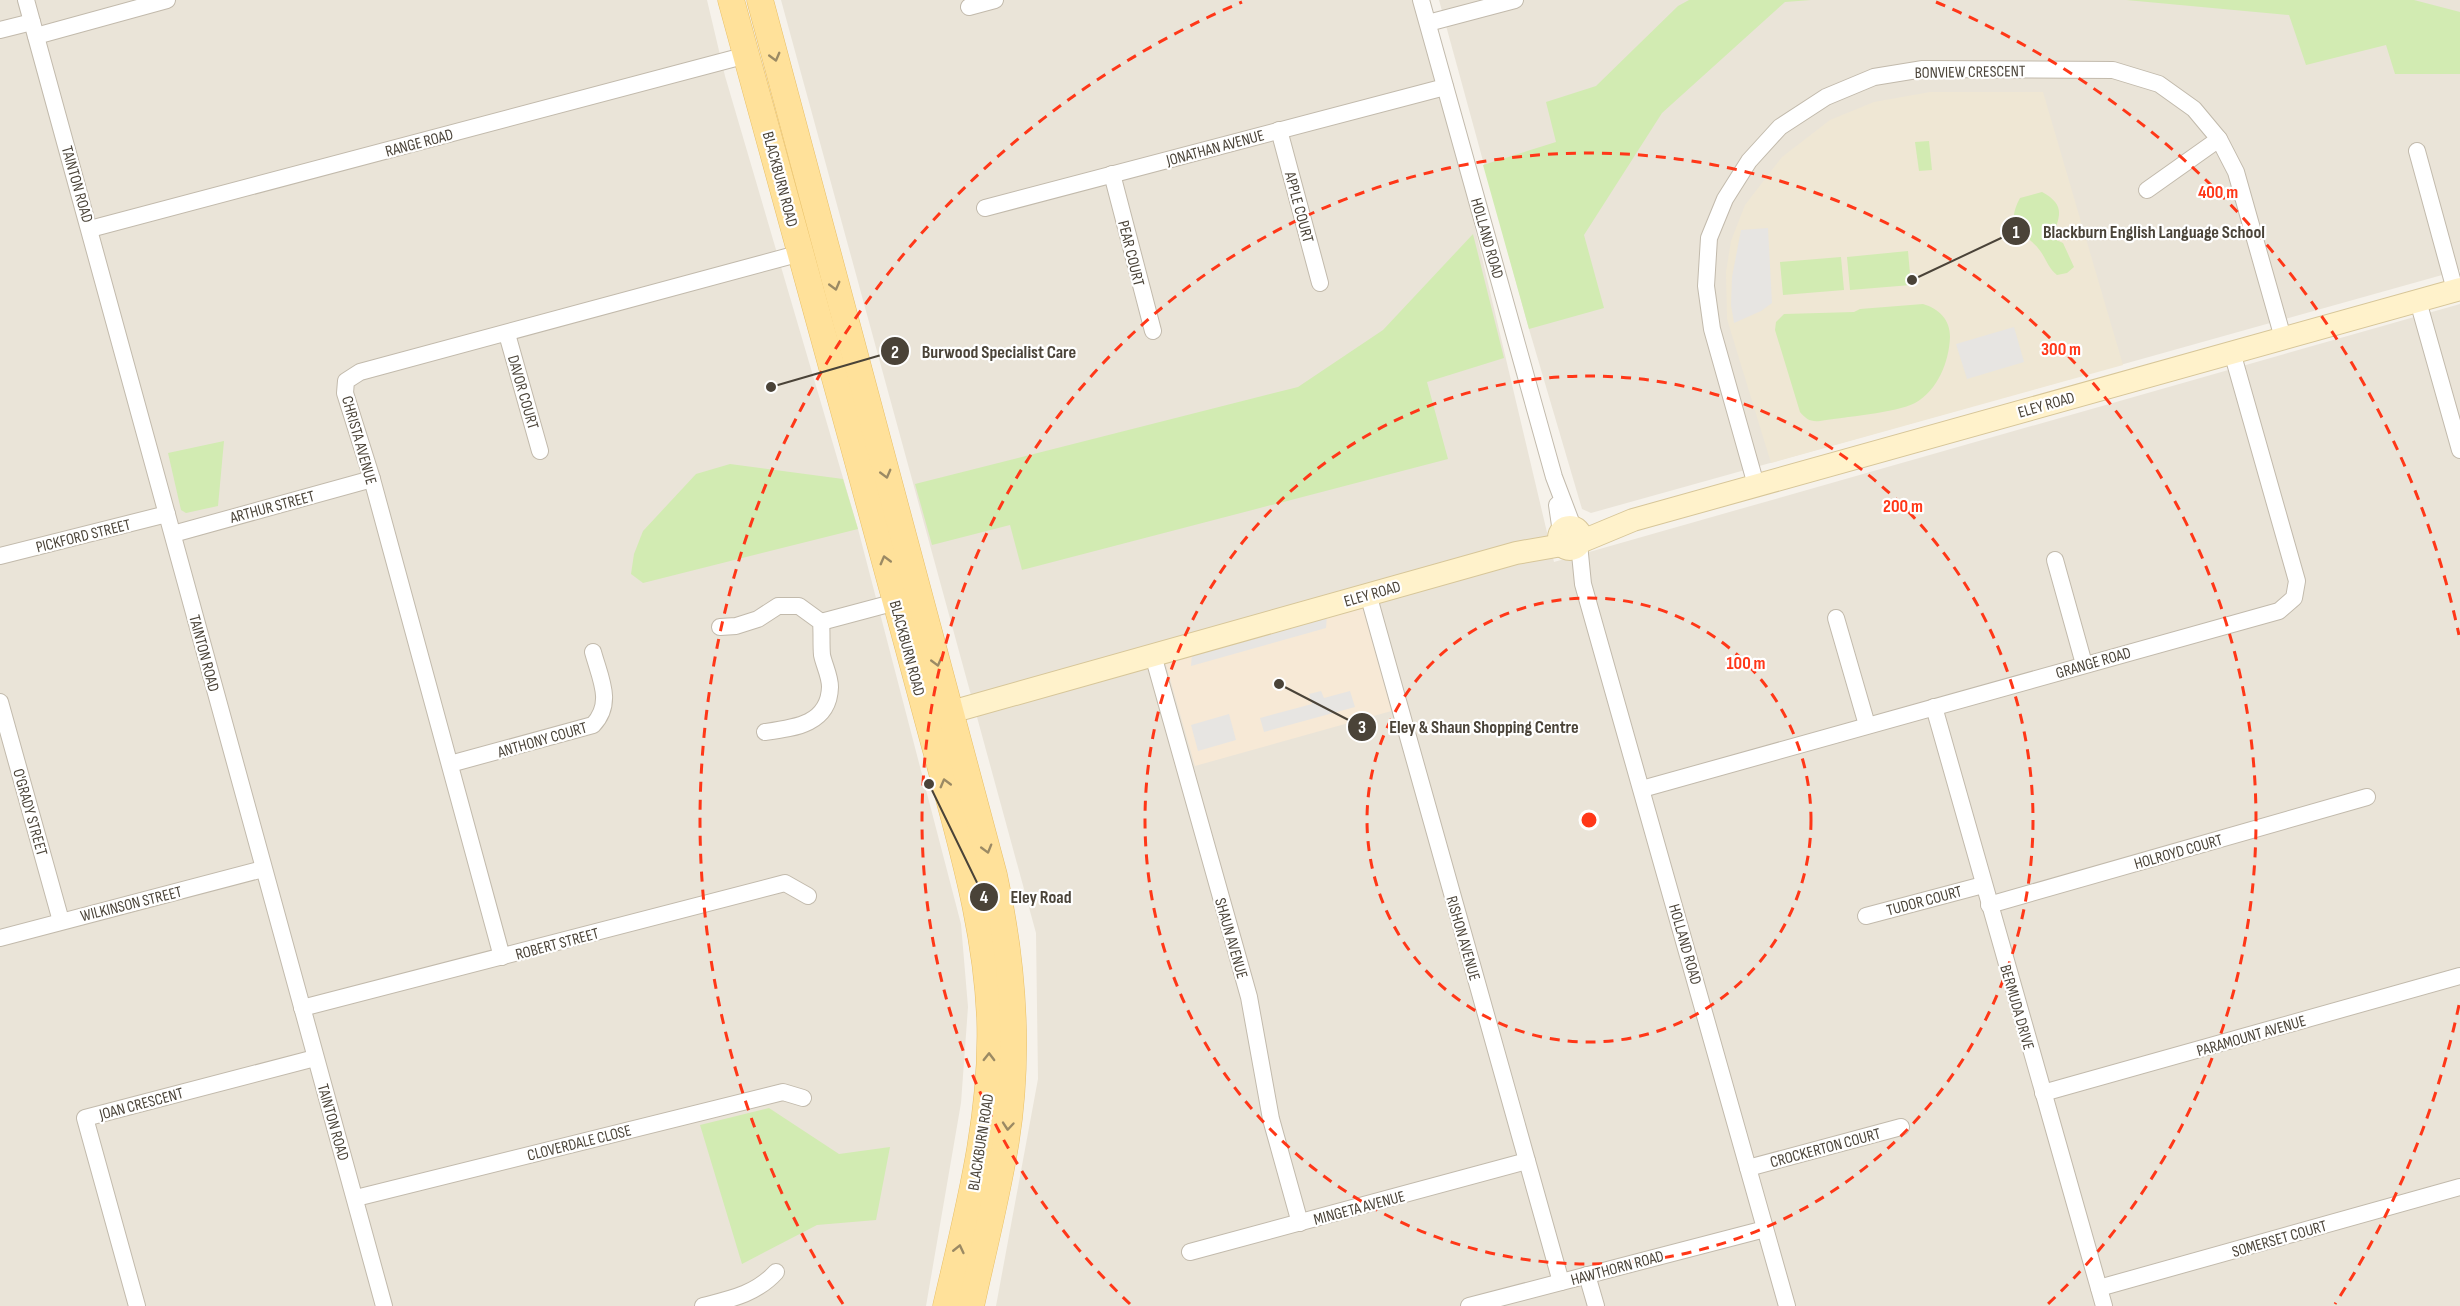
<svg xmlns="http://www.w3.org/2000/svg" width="2460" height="1306" font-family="'Sofia Sans Condensed',sans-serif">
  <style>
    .residential { fill: #eae4d8 }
    .commercial { fill: #f7e9d6 }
    .education { fill: #efe7d4 }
    .green { fill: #d2ebb2 }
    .parking { fill: #e7e5e2 }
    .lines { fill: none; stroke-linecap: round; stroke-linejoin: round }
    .minor-casing { stroke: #c2baac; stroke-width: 18 }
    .secondary-casing { stroke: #d7c699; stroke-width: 24 }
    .primary-casing { stroke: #e8bf66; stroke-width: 27 }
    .minor { stroke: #fff; stroke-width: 16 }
    .secondary { stroke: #fff2cb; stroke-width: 22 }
    .primary { stroke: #ffe19a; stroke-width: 26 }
    .oneway { stroke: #9b8a64 }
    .ring { fill: none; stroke: #ff3718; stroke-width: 3; stroke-dasharray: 10 8 }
    .labels { text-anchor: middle; stroke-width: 4.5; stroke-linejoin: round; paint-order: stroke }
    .street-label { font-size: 16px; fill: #4a4338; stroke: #fff }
    .centre { fill: #ff3718; stroke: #fff; stroke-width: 3 }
    .ring-label { font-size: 18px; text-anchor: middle; font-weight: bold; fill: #ff3718; stroke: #fff; stroke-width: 4.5; stroke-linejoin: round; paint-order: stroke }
    .leader { fill: none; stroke: #4a4338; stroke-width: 2 }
    .callout-dot { fill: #4a4338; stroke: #fff; stroke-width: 2 }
    .mark-label { font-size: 18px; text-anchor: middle; font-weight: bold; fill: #fff }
    .callout-label { font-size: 18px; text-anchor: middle; font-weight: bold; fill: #4a4338; stroke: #fff; stroke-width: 4.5; stroke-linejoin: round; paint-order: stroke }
  </style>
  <rect width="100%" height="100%" fill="#f6f2eb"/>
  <!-- residential -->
  <g class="residential">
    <path d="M 0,0 L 707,0 L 725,76 L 858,529 L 961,924 L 968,1007 L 961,1103 L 926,1306 L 0,1306 Z"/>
    <path d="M 781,0 L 1421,0 L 1554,562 L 2460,304 L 2460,1306 L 996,1306 L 1038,1079 L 1036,933 Z"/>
    <path d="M 1439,0 L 2460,0 L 2460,270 L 1591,513 L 1582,509 L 1529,329 Z"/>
  </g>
  <!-- commercial -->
  <path class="commercial" d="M 1364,602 L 1395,710 L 1195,766 L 1164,658 Z"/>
  <!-- education -->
  <path class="education" d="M 1930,92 L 2043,92 L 2123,365 L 1771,463 L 1727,319 L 1726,272 L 1731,241 L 1745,205 L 1782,157 L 1830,120 L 1874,102 Z"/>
  <!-- green -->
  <g class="green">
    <path d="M 1689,0 L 1811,0 L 1785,2 L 1662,113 L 1584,235 L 1604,308 L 1529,329 L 1483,165 L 1556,142 L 1546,102 L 1596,86 L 1678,6 Z"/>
    <path d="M 2126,0 L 2414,0 L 2460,12 L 2460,74 L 2395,74 L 2386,45 L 2306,65 L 2289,15 Z"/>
    <path d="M 1929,141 L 1932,170 L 1919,171 L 1915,142 Z"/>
    <path d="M 2042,192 C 2066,205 2060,216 2052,238 L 2063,243 L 2074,267 L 2067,273 L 2057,275 C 2049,269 2047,261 2041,252 C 2028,232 2002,232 2020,198 Z"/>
    <path d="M 1473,234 L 1504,358 L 1427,382 L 1448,459 L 1022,570 L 1010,525 L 932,545 L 915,484 L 1298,387 L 1383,330 Z"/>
    <path d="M 1908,251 L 1911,285 L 1850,290 L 1847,257 Z"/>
    <path d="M 1841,257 L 1844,290 L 1783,295 L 1780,262 Z"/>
    <path d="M 1923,304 C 1939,309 1950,319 1950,337 C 1949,362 1938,390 1915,403 C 1896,413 1843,417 1820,421 C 1810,422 1806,419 1800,412 L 1775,330 L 1776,322 L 1784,314 L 1854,312 L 1860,309 Z"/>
    <path d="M 224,441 L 218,506 L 186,513 L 181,510 L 168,453 Z"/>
    <path d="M 730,464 L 843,479 L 858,529 L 643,583 L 631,574 L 634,554 L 643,531 L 696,474 Z"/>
    <path d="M 769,1108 L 839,1154 L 890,1147 L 876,1220 L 817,1225 L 742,1264 L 700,1125 Z"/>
  </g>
  <!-- parking -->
  <g class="parking">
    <path d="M 1768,228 L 1772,303 L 1761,311 L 1734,323 L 1731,305 L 1732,277 L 1741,230 Z"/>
    <path d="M 2014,327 L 2024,362 L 1967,379 L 1956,344 Z"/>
    <path d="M 1327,615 L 1326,628 L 1191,666 L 1192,653 Z"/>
    <path d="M 1321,691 L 1324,698 L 1350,691 L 1355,707 L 1264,732 L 1260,718 L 1312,704 L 1309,694 Z"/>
    <path d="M 1229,714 L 1236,740 L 1198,751 L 1191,725 Z"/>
  </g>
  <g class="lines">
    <defs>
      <g id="minor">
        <path d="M 26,0 L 384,1306"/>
        <path d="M 1421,0 L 1554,477 L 1573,527"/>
        <path d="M 969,7 L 995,0"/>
        <path d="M 1428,23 L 1515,0"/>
        <path d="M 0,30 L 32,22"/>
        <path d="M 36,36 L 167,0"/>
        <path d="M 1279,130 L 1320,283"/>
        <path d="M 2417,151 L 2455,290"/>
        <path d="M 1112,174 L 1153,331"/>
        <path d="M 2147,190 L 2219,139"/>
        <path d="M 985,208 L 1445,87"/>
        <path d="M 90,229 L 747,55"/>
        <path d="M 2418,301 L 2460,450"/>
        <path d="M 507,334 L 540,451"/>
        <path d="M 1756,485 L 1712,329 L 1706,286 L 1709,238 L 1725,199 L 1749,161 L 1780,127 L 1826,97 L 1874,77 L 1923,69 L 2113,70 L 2159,84 L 2194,109 L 2219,139 L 2236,172 L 2283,338"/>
        <path d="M 1557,505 L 1561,532"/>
        <path d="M 173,534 L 372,479"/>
        <path d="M 1579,544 L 1583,584 L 1787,1306"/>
        <path d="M 0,556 L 167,514"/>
        <path d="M 2055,560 L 2084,664"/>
        <path d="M 1368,594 L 1561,1282"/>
        <path d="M 1836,618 L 1867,725"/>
        <path d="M 821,622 L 896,602"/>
        <path d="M 720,627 L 736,626 L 758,619 L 778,606 L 799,606 L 821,622 C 822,633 821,644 822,655 C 824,665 830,676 830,687 C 829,724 795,728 765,732"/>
        <path d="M 1153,655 L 1249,997 L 1271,1119 L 1300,1223"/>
        <path d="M 0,702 L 61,921"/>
        <path d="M 1934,707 L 2104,1306"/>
        <path d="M 450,764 L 593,725 C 614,703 600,678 593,652"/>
        <path d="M 1642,789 L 2279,611 L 2294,598 L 2297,581 L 2232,352"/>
        <path d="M 1989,905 L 2367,797"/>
        <path d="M 1866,916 L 1983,885"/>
        <path d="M 0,938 L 263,869"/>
        <path d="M 502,957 L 372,479 L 345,393 L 346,381 L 360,372 L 801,253"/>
        <path d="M 302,1008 L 785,883 L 808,896"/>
        <path d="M 2043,1093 L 2460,976"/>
        <path d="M 1748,1168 L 1901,1127"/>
        <path d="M 356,1198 L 783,1092 L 803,1098"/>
        <path d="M 1190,1252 L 1527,1161"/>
        <path d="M 1587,1275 L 1596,1306"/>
        <path d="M 2099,1288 L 2460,1187"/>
        <path d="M 137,1306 L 85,1118 L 315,1058"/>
        <path d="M 703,1306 C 731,1299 756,1294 776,1272"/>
        <path d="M 1469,1306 L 1765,1229"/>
      </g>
      <g id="secondary">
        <circle cx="1570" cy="538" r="11"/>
        <path d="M 1580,542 L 1633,520 L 2460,289"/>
        <path d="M 951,712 L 1516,553 L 1562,545"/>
      </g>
      <g id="primary">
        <path d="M 731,0 C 788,202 842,404 897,606 C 914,669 931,732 948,795 C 968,869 987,942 990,1020 C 993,1118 968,1211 946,1306"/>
        <path d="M 760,0 L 994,875 C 1013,962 1020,1052 1006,1141 C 997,1197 983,1251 971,1306"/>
      </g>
    </defs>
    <!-- minor casing -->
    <use href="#minor" class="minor-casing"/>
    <!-- secondary casing -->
    <use href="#secondary" class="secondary-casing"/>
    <!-- primary casing -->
    <use href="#primary" class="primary-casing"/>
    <!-- minor -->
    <use href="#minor" class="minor"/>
    <!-- secondary -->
    <use href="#secondary" class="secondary"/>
    <!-- primary -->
    <use href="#primary" class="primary"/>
  </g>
  <!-- one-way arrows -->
  <defs><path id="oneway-chevron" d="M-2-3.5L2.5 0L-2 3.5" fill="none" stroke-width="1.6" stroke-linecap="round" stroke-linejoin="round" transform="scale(1.5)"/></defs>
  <g class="oneway">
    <use href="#oneway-chevron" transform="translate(775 57) rotate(75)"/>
    <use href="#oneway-chevron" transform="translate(835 286) rotate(75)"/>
    <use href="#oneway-chevron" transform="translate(886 474) rotate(75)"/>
    <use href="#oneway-chevron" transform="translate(885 560) rotate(-105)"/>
    <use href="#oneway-chevron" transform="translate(937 662) rotate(75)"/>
    <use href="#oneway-chevron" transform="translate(945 783) rotate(-105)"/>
    <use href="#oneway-chevron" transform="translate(987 849) rotate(74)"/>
    <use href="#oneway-chevron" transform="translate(989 1057) rotate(-89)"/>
    <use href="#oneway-chevron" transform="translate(1008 1126) rotate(95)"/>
    <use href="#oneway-chevron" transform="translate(959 1249) rotate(-77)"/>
  </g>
  <!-- distance rings -->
  <g class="ring">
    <circle cx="1589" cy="820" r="222"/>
    <circle cx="1589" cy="820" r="444"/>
    <path d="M1130 1304A667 667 0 1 1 2048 1304"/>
    <path d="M2459 1005A889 889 0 0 1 2335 1304M843 1304A889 889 0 0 1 1242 2M1936 2A889 889 0 0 1 2459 635"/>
  </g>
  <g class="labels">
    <!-- street labels -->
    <g class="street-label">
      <text transform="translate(1970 71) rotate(-1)" y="6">BONVIEW CRESCENT</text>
      <text transform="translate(419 142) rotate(-15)" y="6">RANGE ROAD</text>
      <text transform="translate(1215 147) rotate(-15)" y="6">JONATHAN AVENUE</text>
      <text transform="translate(781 179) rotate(75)" y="6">BLACKBURN ROAD</text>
      <text transform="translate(78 184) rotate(74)" y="6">TAINTON ROAD</text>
      <text transform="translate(1300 207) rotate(75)" y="6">APPLE COURT</text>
      <text transform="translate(1488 238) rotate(74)" y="6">HOLLAND ROAD</text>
      <text transform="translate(1132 253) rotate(76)" y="6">PEAR COURT</text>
      <text transform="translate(524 392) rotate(74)" y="6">DAVOR COURT</text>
      <text transform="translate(2046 404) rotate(-16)" y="6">ELEY ROAD</text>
      <text transform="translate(360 440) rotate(74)" y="6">CHRISTA AVENUE</text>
      <text transform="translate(272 506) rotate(-15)" y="6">ARTHUR STREET</text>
      <text transform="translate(83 535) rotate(-14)" y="6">PICKFORD STREET</text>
      <text transform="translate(1372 593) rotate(-16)" y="6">ELEY ROAD</text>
      <text transform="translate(908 648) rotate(75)" y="6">BLACKBURN ROAD</text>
      <text transform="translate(205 653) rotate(75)" y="6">TAINTON ROAD</text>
      <text transform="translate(2093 662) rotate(-16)" y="6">GRANGE ROAD</text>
      <text transform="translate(542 739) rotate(-16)" y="6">ANTHONY COURT</text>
      <text transform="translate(31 812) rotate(74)" y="6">O'GRADY STREET</text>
      <text transform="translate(2178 851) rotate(-16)" y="6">HOLROYD COURT</text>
      <text transform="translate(1924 900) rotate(-15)" y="6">TUDOR COURT</text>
      <text transform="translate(131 903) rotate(-14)" y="6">WILKINSON STREET</text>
      <text transform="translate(1232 938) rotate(74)" y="6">SHAUN AVENUE</text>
      <text transform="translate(1464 938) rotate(74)" y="6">RISHON AVENUE</text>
      <text transform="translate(557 943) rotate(-15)" y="6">ROBERT STREET</text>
      <text transform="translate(1686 944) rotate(74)" y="6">HOLLAND ROAD</text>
      <text transform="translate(2018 1007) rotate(74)" y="6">BERMUDA DRIVE</text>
      <text transform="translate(2251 1035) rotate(-16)" y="6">PARAMOUNT AVENUE</text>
      <text transform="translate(141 1103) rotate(-15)" y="6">JOAN CRESCENT</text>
      <text transform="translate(334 1122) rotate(74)" y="6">TAINTON ROAD</text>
      <text transform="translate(579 1142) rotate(-14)" y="6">CLOVERDALE CLOSE</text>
      <text transform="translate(980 1142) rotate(-81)" y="6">BLACKBURN ROAD</text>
      <text transform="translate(1825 1147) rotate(-15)" y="6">CROCKERTON COURT</text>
      <text transform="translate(1359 1207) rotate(-15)" y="6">MINGETA AVENUE</text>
      <text transform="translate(2279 1238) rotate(-16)" y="6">SOMERSET COURT</text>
      <text transform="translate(1617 1267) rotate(-15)" y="6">HAWTHORN ROAD</text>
    </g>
  </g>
  <circle cx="1589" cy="820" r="9" class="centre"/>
  <g class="ring-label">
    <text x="2218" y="198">400 m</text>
    <text x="2061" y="355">300 m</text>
    <text x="1903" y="512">200 m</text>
    <text x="1746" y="669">100 m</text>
  </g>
  <!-- callouts -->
  <path class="leader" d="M1912 280L2016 231M771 387L895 351M1279 684L1362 727M929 784L984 897"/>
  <g class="callout-dot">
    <circle cx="1912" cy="280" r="6"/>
    <circle cx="771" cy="387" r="6"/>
    <circle cx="1279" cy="684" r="6"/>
    <circle cx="929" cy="784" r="6"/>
    <circle cx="2016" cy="231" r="15"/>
    <circle cx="895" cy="351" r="15"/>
    <circle cx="1362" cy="727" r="15"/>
    <circle cx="984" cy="897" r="15"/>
  </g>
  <g class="mark-label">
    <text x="2016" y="238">1</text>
    <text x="895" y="358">2</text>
    <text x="1362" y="733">3</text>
    <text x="984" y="903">4</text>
  </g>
  <g class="callout-label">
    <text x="2154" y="238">Blackburn English Language School</text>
    <text x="999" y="358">Burwood Specialist Care</text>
    <text x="1484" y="733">Eley &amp; Shaun Shopping Centre</text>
    <text x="1041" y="903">Eley Road</text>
  </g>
</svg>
